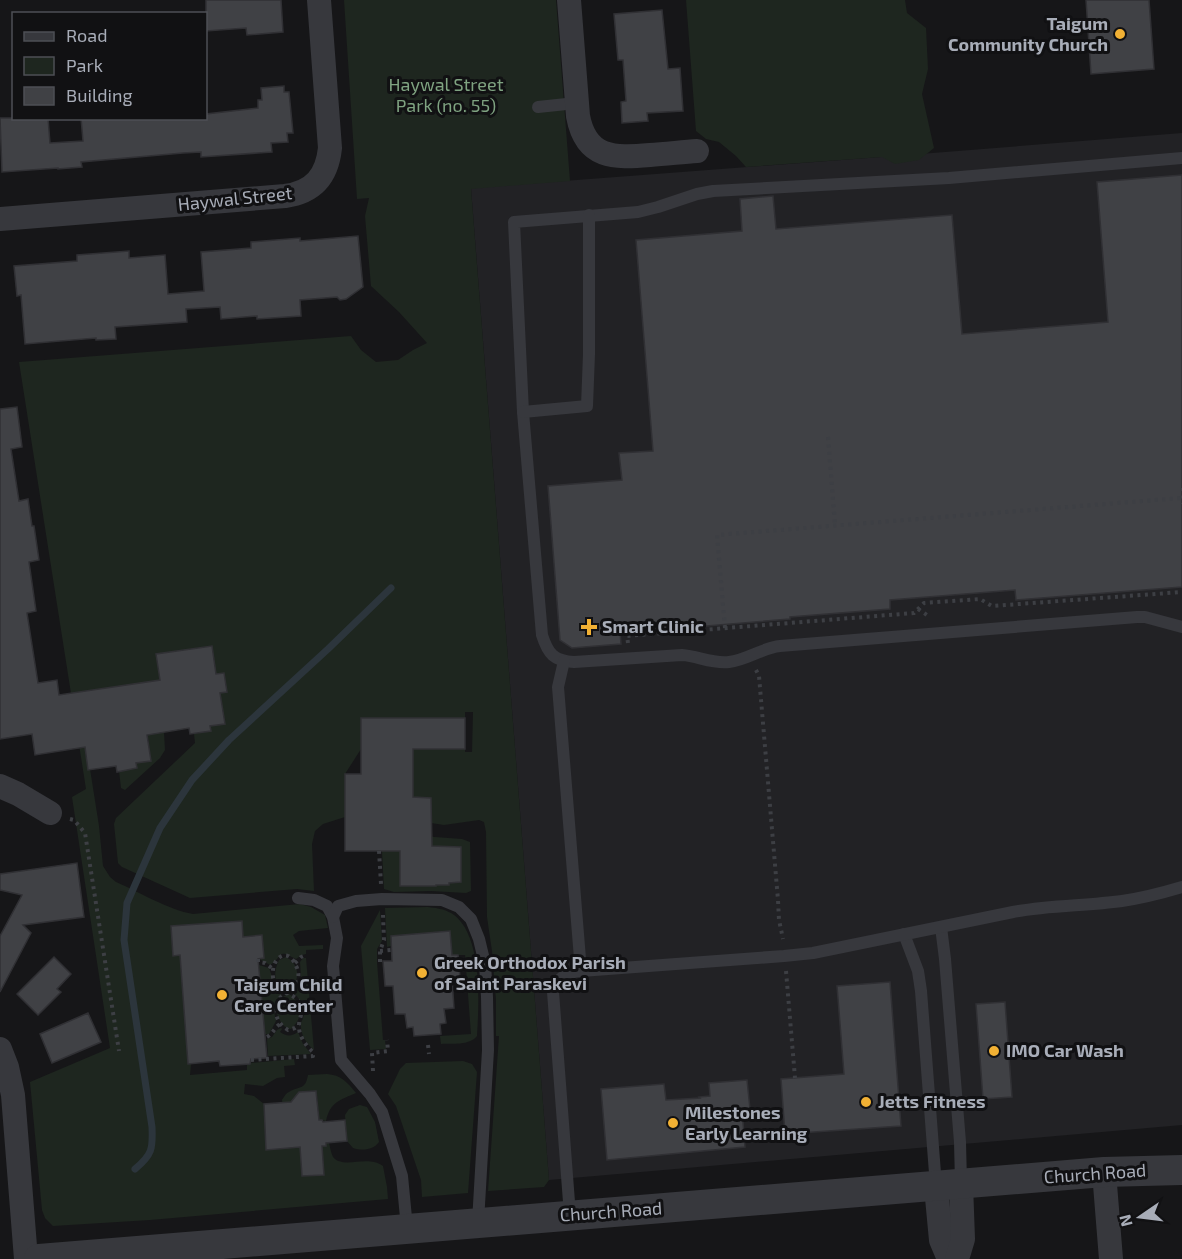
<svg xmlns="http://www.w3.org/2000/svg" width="1182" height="1259" font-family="'Exo 2',sans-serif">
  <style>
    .built { fill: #222225 }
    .green { fill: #1e261f }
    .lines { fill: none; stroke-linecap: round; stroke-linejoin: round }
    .stream { stroke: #2c353c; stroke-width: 7 }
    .building { fill: #404145; stroke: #303034; stroke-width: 1.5 }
    .path { stroke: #3d3f44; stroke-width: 4; stroke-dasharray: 3 4.5; stroke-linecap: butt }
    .service { stroke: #37383d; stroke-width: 12 }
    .minor { stroke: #37383d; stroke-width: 24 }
    .tertiary { stroke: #37383d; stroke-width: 30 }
    .poi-dot { fill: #f2b134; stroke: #111113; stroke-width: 2 }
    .labels { text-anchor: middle; stroke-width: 6; stroke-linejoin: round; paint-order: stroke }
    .poi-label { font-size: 18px; font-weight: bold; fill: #a8adb8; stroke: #111113; text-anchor: start }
    .park-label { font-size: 18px; fill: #7fa381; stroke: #111113 }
    .street-label { font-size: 18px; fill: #a8adb8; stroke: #111113 }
  </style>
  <rect width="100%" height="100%" fill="#161618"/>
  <!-- built -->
  <path class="built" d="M 1182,133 L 1182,1125 L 549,1180 L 471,188 L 920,154 Z"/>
  <!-- green -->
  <g class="green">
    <path d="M 344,0 L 556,0 L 570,181 L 471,189 L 549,1180 L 544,1187 L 488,1191 L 499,1036 L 496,1036 L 496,1000 L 492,951 L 487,917 L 486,832 L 484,822 L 479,820 L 444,825 L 431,823 L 431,798 L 413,798 L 413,774 L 371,774 L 383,749 L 465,749 L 465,752 L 472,752 L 473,712 L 465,712 L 465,718 L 361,749 L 345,774 L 345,817 L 323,824 L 315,831 L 312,844 L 314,891 L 297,889 L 190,898 L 122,867 L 118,863 L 114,824 L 116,818 L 195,743 L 194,734 L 210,731 L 210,726 L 225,723 L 220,693 L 227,691 L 224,673 L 210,675 L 215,663 L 211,646 L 156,654 L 166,672 L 164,732 L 165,750 L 160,758 L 125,790 L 121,788 L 119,771 L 137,768 L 136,763 L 151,761 L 147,730 L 83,735 L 88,769 L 90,769 L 99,826 L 103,866 L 110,877 L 116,882 C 139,892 169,910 193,914 L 300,904 L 311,907 L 325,915 L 328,928 L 299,931 L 293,935 L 299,946 L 323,945 L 323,949 L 306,950 L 306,954 L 302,955 L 296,959 C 276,948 284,956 270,965 L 261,960 L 261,959 L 264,958 L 262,935 L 243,937 L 241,921 L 171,926 L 173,955 L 180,955 L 188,1063 L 191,1064 L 190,1075 L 247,1070 L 247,1064 L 250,1063 L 294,1059 L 295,1065 L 284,1066 L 285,1077 L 277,1078 L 263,1086 L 245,1084 L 244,1094 L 254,1096 L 264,1104 L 266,1150 L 300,1147 L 302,1172 L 306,1176 L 320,1175 L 324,1171 L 322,1146 L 326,1146 L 326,1143 L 329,1143 C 330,1147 331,1153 333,1157 C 344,1170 367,1154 383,1166 L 387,1187 L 388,1199 L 150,1220 L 53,1226 L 45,1218 L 42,1210 L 30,1082 L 110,1048 L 72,797 L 86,789 L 19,362 L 351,336 L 361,350 L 376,362 L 398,360 L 413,350 L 427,343 L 399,312 L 371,286 L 365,216 L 369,198 L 357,199 Z"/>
    <path d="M 686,0 L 905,0 L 907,13 L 926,28 L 928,69 L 922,94 L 934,148 L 919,160 L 895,164 L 882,157 L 746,167 L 736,156 L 719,142 L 706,139 L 696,131 Z"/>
    <path d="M 421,836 L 462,839 L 470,842 L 471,891 L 466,893 L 431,891 L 394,892 L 384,889 L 382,851 L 400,851 L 400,886 L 436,886 L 436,885 L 461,882 L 461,847 L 421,846 Z"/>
    <path d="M 428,907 C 436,908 444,909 451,913 C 483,932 479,1003 477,1036 C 469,1046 453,1043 441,1044 L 440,1036 L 471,1034 L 465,955 L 452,955 L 450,932 L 391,936 L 391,946 L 387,947 L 385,908 Z"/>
    <path d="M 380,910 L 382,941 L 377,949 L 377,962 L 383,1040 L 385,1040 L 386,1049 L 370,1050 L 361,946 Z"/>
    <path d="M 286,957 C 300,964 301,982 288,991 C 273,987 273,972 279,960 Z"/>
    <path d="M 303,958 L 306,958 L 314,1050 C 306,1043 300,1034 301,1023 C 302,1020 304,1017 304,1013 C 304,1005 299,997 292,992 L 301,977 L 300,962 Z"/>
    <path d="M 259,965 L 269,968 C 273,978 273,987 283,993 C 274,1001 273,1010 276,1021 L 269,1034 L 264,1034 Z"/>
    <path d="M 289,994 C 303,1003 303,1019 291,1029 C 283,1028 280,1021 277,1014 C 277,1006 280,996 289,994 Z"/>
    <path d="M 281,1028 L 282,1029 L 280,1032 C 287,1037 292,1036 298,1032 L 303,1044 L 311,1054 L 268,1056 L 267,1039 L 272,1037 L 277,1030 Z"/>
    <path d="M 463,1061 L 472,1064 L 477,1072 L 468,1193 L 422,1197 L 421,1180 L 396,1106 L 388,1094 L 400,1069 L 406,1063 Z"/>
    <path d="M 327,1074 C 341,1075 347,1082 356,1093 C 340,1100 330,1102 326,1121 L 319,1120 L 317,1095 L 313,1091 L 284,1117 L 282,1100 C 284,1097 286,1093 289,1092 C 300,1085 305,1091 308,1075 Z"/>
    <path d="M 360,1105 L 367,1107 L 375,1122 L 379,1142 C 373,1150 363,1151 353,1148 L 347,1141 L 345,1115 L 349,1109 Z"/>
  </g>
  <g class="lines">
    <!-- stream -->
    <path class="stream" d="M 135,1169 C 152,1155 153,1149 152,1127 L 124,940 L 127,903 L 160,828 L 192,780 L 229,740 L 328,649 L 391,588"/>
  </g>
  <!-- building -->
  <g class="building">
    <path d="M 206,0 L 281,0 L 283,32 L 247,35 L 246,28 L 206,31 Z"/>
    <path d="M 1086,0 L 1149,0 L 1154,69 L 1091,74 Z"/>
    <path d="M 662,10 L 668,69 L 680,68 L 683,111 L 647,113 L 648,121 L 622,123 L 621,102 L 626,101 L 623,60 L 618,60 L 614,14 Z"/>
    <path d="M 284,86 L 284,92 L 289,92 L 293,133 L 287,133 L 288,142 L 271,143 L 272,152 L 201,157 L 201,152 L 183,153 L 81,162 L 82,167 L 58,169 L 58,168 L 2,172 L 0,118 L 48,118 L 50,143 L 83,141 L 81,118 L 206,118 L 206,114 L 258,108 L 258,100 L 262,100 L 261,88 Z"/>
    <path d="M 1182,175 L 1182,587 L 1016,600 L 1015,590 L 890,600 L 890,609 L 790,617 L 790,619 L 658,630 L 657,628 L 620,631 L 621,644 L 572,648 L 560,640 L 548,486 L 622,480 L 619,453 L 653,451 L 636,240 L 742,231 L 740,199 L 773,196 L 776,229 L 952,215 L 962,334 L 1108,322 L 1097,182 Z"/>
    <path d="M 358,236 L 363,287 L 346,299 L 340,300 L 337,297 L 300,300 L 301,316 L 257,319 L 257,316 L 221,319 L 220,307 L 186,309 L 187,322 L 115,327 L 116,339 L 96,340 L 96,338 L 25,344 L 21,295 L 17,296 L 14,266 L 77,261 L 77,255 L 129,251 L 129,258 L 165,255 L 168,294 L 204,291 L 201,252 L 251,248 L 251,242 L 300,238 L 300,241 Z"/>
    <path d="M 17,407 L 22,447 L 11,449 L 19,501 L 28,499 L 32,526 L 34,526 L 39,560 L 29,562 L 36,611 L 27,613 L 38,683 L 57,680 L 59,695 L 160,680 L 156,654 L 212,646 L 216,674 L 224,673 L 227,692 L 220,693 L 225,724 L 210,726 L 211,731 L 190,734 L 189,728 L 147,735 L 151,761 L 136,763 L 137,768 L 117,772 L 116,766 L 88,770 L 85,747 L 35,755 L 32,734 L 0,739 L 0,409 Z"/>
    <path d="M 361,718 L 465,718 L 465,749 L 413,749 L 413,797 L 431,798 L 432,846 L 461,847 L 461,882 L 449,883 L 449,885 L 436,885 L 436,886 L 400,886 L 400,851 L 345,851 L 345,774 L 361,774 Z"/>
    <path d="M 77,863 L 84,917 L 23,925 L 31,933 L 0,992 L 0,936 L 22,895 L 0,890 L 0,874 Z"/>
    <path d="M 242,921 L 243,937 L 262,935 L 264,958 L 258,959 L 267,1058 L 251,1059 L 250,1064 L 220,1066 L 219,1061 L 188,1064 L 180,955 L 173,956 L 171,926 Z"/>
    <path d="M 450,931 L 452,955 L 458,955 L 460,978 L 452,979 L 454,1008 L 444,1009 L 446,1023 L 440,1024 L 441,1034 L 414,1036 L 413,1027 L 407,1028 L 405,1014 L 395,1014 L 393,986 L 385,986 L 383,961 L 392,961 L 391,936 Z"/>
    <path d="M 54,957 L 71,974 L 57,989 L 61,992 L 38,1015 L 17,994 Z"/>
    <path d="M 890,982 L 901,1126 L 785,1134 L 781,1079 L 844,1074 L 837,986 Z"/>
    <path d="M 1005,1002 L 1012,1097 L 983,1099 L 976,1004 Z"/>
    <path d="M 88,1013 L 101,1042 L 52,1063 L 40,1034 Z"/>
    <path d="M 747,1080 L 750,1109 L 742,1110 L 745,1147 L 607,1160 L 601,1089 L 664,1084 L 666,1100 L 700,1098 L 699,1097 L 710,1096 L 709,1083 Z"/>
    <path d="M 316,1091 L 319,1120 L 322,1120 L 323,1122 L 345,1120 L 347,1141 L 326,1143 L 326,1146 L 322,1146 L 324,1175 L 302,1176 L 300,1147 L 266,1150 L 264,1104 L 291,1102 L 299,1092 Z"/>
  </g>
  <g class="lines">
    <!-- path -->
    <g class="path">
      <path d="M 828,437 L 835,525"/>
      <path d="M 1182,488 L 1182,504"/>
      <path d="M 918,609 L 930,617"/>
      <path d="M 725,628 L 717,535 L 1181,498"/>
      <path d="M 628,643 L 627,636 L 914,613 L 924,603 L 980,599 L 992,606 L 1182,592"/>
      <path d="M 756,670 L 759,676 L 778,900 L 779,920 L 783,939"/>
      <path d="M 70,819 L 74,820 L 85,833 L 119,1051"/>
      <path d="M 379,851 L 381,884"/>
      <path d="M 380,951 L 391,950"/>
      <path d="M 258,959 L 258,962 L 265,963 L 273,969"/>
      <path d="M 380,962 L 380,951 L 384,940 L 383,915"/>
      <path d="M 295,963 L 301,957 L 306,955"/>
      <path d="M 786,971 L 795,1078"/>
      <path d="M 267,1037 C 273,1034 274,1028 280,1024"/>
      <path d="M 428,1045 L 429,1054"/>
      <path d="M 251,1060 L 313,1056 L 313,1052 C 306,1046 298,1035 299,1025 C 299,1018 303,1014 301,1007 C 298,995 289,996 281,990 C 271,983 271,970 276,961 C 279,957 283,954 288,956 C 292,958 295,963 296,966 C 301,975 298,985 290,991 C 286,994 282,995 279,999 C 272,1011 277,1024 288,1030 L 295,1028 L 299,1025"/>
      <path d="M 373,1071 L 372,1053 L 388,1051 L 387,1040"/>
    </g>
    <!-- service -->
    <g class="service">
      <path d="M 538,107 L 576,103"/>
      <path d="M 1182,158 L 949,178 L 713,191 L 697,194 L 658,207 L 638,212 L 514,222 L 523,412 L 542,635 C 548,654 554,661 574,662 L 682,655 C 698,656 712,664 729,662 C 747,660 762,648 780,646 L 1137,617 L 1145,617 L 1182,627"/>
      <path d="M 523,412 L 587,406 L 589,354 L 589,215"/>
      <path d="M 564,661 L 558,687 L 581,971"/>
      <path d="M 298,898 L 314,900 L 327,906 L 333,917 L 337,938 L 333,966 L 341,1060 L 370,1094 L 382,1112 L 402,1176 L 407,1228"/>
      <path d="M 333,917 L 338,906 L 356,901 L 382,899 L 442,900 L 459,907 L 471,919 L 479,939 L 485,964 L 487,997 L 488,1050 L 478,1222"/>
      <path d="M 941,927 L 945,959 L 960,1142 L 961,1183"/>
      <path d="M 904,934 L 918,971 L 921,991 L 936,1186"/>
      <path d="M 570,1215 L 553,992 C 557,977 567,972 581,971 L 784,956 L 813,953 L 1013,912 C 1049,905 1086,906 1122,901 C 1142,898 1162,893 1182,887"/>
    </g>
    <!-- minor -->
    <g class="minor">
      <path d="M 569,0 L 578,116 C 586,159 614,158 650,155 C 666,154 682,152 697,151"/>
      <path d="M 0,219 L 285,196 C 314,192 327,176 330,148 L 319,0"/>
      <path d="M 0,786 L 18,794 L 50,813"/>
      <path d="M 0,1049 L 7,1067 L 13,1095 L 26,1259"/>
      <path d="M 1104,1172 L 1111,1259"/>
      <path d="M 936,1187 L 941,1240 L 949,1259"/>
      <path d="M 957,1259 L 963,1239 L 961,1184"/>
    </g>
    <!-- tertiary -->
    <path class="tertiary" d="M 39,1259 L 1104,1172 L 1182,1170"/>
  </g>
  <!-- markers -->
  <g class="poi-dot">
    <circle cx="1120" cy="34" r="6"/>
    <path d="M586 618h6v6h6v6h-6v6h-6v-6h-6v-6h6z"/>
    <circle cx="422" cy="973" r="6"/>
    <circle cx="222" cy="995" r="6"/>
    <circle cx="994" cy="1051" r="6"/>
    <circle cx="866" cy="1102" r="6"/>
    <circle cx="673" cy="1123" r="6"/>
  </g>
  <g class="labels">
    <!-- poi labels -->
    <g class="poi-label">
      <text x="1108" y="30" text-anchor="end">Taigum<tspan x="1108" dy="21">Community Church</tspan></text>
      <text x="602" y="633">Smart Clinic</text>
      <text x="434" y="969">Greek Orthodox Parish<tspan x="434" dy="21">of Saint Paraskevi</tspan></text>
      <text x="234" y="991">Taigum Child<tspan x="234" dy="21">Care Center</tspan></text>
      <text x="1006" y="1057">IMO Car Wash</text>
      <text x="878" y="1108">Jetts Fitness</text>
      <text x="685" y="1119">Milestones<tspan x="685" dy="21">Early Learning</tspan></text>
    </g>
    <!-- park labels -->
    <g class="park-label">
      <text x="446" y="91">Haywal Street<tspan x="446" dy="21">Park (no. 55)</tspan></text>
    </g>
    <!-- street labels -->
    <g class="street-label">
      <text transform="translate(235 199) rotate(-6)" y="6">Haywal Street</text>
      <text transform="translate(1095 1174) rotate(-4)" y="6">Church Road</text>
      <text transform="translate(611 1212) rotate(-4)" y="6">Church Road</text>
    </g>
  </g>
  <!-- legend -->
  <rect x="12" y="12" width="195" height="108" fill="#111113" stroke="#4d4f55" stroke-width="1.5"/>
  <rect x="24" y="32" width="30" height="9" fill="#37383d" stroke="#4d4f55" stroke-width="1.5"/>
  <text x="66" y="42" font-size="18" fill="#a8adb8">Road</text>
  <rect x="24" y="57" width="30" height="18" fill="#1e261f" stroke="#4d4f55" stroke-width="1.5"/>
  <text x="66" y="72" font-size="18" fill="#a8adb8">Park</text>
  <rect x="24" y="87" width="30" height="18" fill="#404145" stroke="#4d4f55" stroke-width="1.5"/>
  <text x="66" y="102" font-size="18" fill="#a8adb8">Building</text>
  <!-- north arrow -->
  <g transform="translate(1140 1217) rotate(256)" stroke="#111113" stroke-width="4.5" paint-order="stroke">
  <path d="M0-4.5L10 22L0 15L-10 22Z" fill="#a8adb8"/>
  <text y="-9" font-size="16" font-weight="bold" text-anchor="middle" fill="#a8adb8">N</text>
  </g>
</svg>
